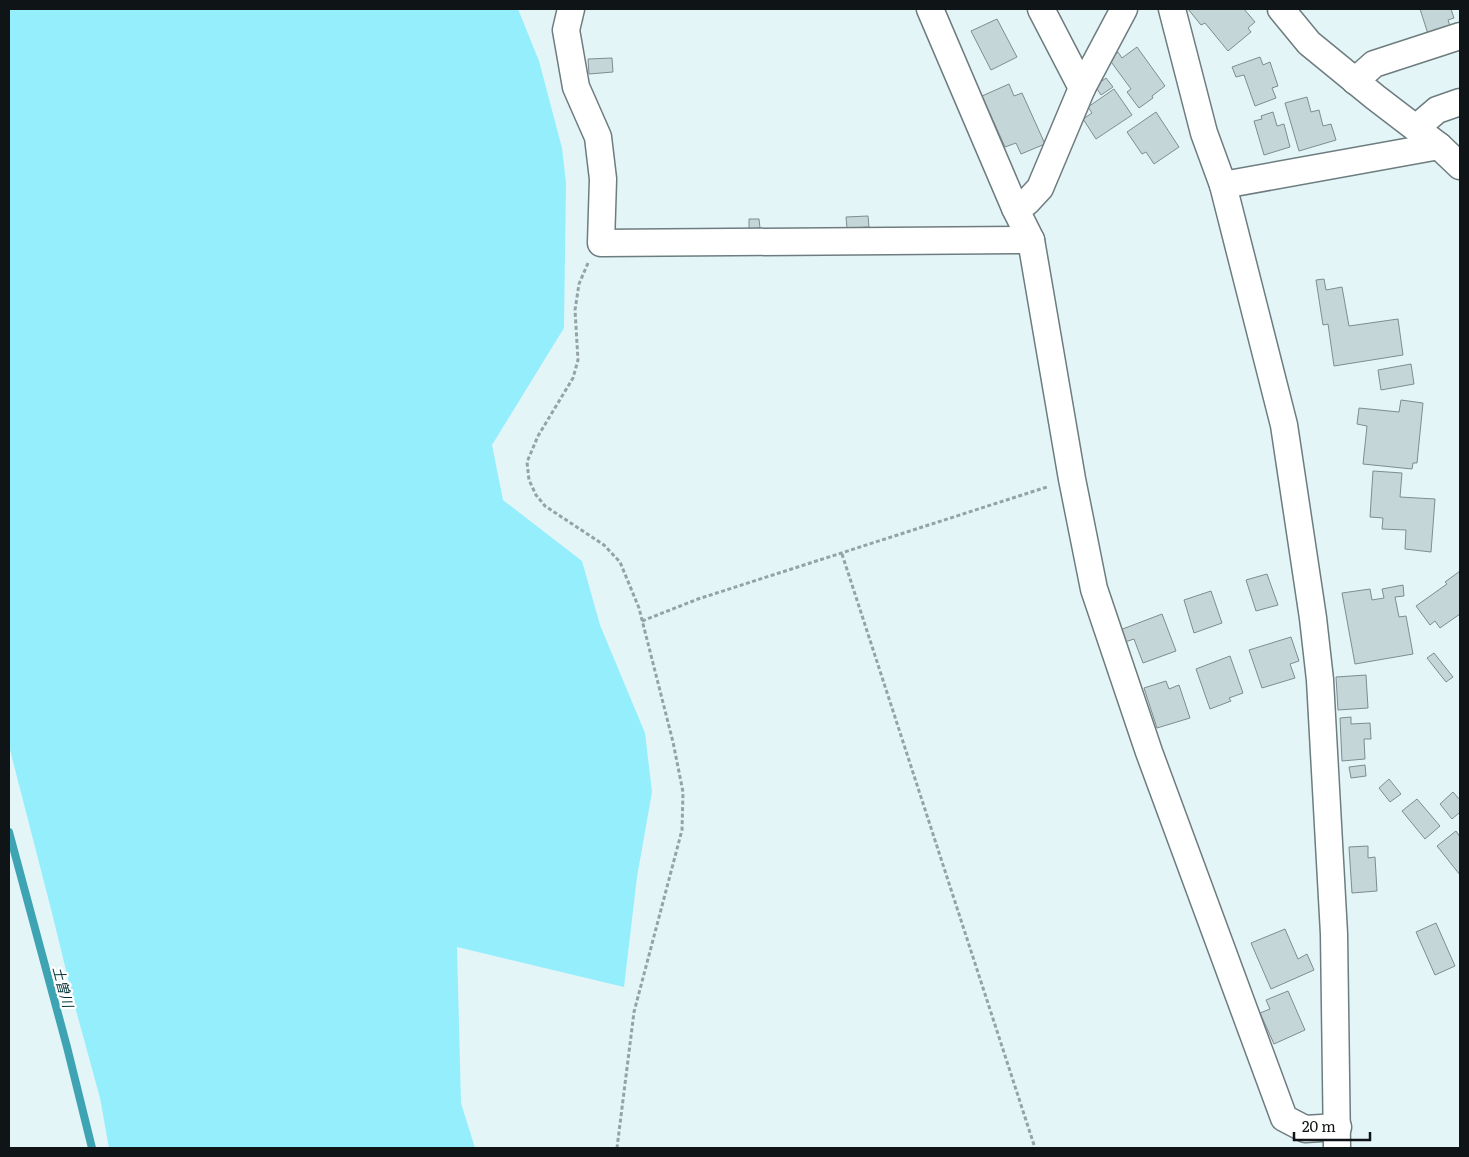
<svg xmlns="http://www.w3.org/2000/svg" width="1469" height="1157" font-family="Literata,'Noto Sans JP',serif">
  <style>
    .green { fill: #95eefc }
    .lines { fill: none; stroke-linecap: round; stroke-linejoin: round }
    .stream { stroke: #3ea3b2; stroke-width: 8 }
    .building { fill: #c5d6d9; stroke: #7d8d90 }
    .minor-casing { stroke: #6d7c7f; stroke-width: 29 }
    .path { stroke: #96a3a6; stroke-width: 3; stroke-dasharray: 4 2.5; stroke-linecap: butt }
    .minor { stroke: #fff; stroke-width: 26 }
    .labels { text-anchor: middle; stroke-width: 4.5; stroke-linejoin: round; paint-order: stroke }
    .water-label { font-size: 14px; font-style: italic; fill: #003238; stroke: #fefffe }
  </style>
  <rect width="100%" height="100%" fill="#e4f5f8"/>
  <!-- green -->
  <path class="green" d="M 9,9 L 518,9 L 539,61 L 562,148 L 566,183 L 564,328 L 492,445 L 503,500 L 582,561 L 600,625 L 645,733 L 652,792 L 637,877 L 624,987 L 457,947 L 461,1103 L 475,1148 L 109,1148 L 100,1098 L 74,1003 L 52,913 L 9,746 Z"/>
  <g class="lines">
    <!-- stream -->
    <path class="stream" d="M 9,832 L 67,1047 L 92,1148"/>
  </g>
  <!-- building -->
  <g class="building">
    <path d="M 1188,9 L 1244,9 L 1255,22 L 1248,28 L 1251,32 L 1228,51 L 1205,23 L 1201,25 Z"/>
    <path d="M 1420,9 L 1451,9 L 1454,18 L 1448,20 L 1450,26 L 1428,34 Z"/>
    <path d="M 997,19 L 1017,57 L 991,70 L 971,31 Z"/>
    <path d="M 1137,47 L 1165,86 L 1152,96 L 1153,98 L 1139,108 L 1127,92 L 1131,89 L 1109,59 L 1118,52 L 1122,58 Z"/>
    <path d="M 1260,57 L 1263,65 L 1270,62 L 1278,86 L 1272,88 L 1276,98 L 1255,106 L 1244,75 L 1236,77 L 1232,67 Z"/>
    <path d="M 612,58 L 613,72 L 589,74 L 588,59 Z"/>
    <path d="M 1106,78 L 1113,87 L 1101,95 L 1095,86 Z"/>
    <path d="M 1009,84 L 1014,96 L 1022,93 L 1045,144 L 1021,154 L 1016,143 L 1005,147 L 982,96 Z"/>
    <path d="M 1114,89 L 1132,115 L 1096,139 L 1083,119 L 1092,113 L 1088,107 Z"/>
    <path d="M 1307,97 L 1311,112 L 1319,110 L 1323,126 L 1331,124 L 1336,140 L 1299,151 L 1285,103 Z"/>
    <path d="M 1156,112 L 1179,147 L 1154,164 L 1146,152 L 1142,154 L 1127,132 Z"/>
    <path d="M 1273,112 L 1277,126 L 1284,124 L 1290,147 L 1264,155 L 1254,121 L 1262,119 L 1261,116 Z"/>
    <path d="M 868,216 L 869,227 L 847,228 L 846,217 Z"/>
    <path d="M 749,219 L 759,219 L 760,228 L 749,229 Z"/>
    <path d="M 1324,279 L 1326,290 L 1342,287 L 1349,326 L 1398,319 L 1403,355 L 1334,366 L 1328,324 L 1323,325 L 1316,280 Z"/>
    <path d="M 1411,364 L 1414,384 L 1381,390 L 1378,370 Z"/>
    <path d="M 1401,400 L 1423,403 L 1417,463 L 1413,463 L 1412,469 L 1363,464 L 1367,426 L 1357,424 L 1359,408 L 1399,412 Z"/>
    <path d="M 1373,471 L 1402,473 L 1400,497 L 1435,499 L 1431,552 L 1405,549 L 1406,530 L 1382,529 L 1383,518 L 1370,517 Z"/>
    <path d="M 1460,571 L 1460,614 L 1440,628 L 1435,621 L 1430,625 L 1416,606 L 1447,584 L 1445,582 Z"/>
    <path d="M 1267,574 L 1278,605 L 1256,611 L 1246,580 Z"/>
    <path d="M 1403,585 L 1404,596 L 1395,597 L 1399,617 L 1406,616 L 1413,654 L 1355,664 L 1342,593 L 1370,589 L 1372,600 L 1384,598 L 1382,589 Z"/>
    <path d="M 1211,591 L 1222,623 L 1194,633 L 1184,600 Z"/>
    <path d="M 1162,614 L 1176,651 L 1143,663 L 1134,639 L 1125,642 L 1120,630 Z"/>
    <path d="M 1291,637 L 1299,661 L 1290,664 L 1295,678 L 1262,688 L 1249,650 Z"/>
    <path d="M 1434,653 L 1453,677 L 1446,682 L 1427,658 Z"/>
    <path d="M 1230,656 L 1243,693 L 1229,698 L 1231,701 L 1210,709 L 1196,669 Z"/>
    <path d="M 1366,675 L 1368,708 L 1338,710 L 1336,677 Z"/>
    <path d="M 1166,681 L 1169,689 L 1179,685 L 1190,718 L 1157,728 L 1144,688 Z"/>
    <path d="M 1351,717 L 1351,724 L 1370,723 L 1371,739 L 1364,739 L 1365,759 L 1342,761 L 1340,718 Z"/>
    <path d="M 1365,765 L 1366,776 L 1351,778 L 1349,767 Z"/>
    <path d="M 1389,779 L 1401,794 L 1390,802 L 1379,788 Z"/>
    <path d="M 1453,792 L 1460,800 L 1460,815 L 1459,813 L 1452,819 L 1440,804 Z"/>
    <path d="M 1417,799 L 1440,826 L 1425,839 L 1402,811 Z"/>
    <path d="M 1456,831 L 1460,837 L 1460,875 L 1437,846 Z"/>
    <path d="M 1368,846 L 1368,858 L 1375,857 L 1377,891 L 1352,893 L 1349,847 Z"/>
    <path d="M 1436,923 L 1455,966 L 1435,975 L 1416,932 Z"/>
    <path d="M 1285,929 L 1298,959 L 1307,954 L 1314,970 L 1271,989 L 1251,943 Z"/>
    <path d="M 1288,991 L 1305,1030 L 1274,1044 L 1260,1013 L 1270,1009 L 1266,1000 Z"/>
  </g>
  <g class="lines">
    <defs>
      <g id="minor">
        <path d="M 571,9 L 566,30 L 576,87 L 598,137 L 603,179 L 601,243 L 1031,240"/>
        <path d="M 930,9 L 1015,208 L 1031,240 L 1072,479 L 1094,589 L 1149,752 L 1284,1118 L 1305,1129 L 1338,1127"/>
        <path d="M 1041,9 L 1082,88"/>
        <path d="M 1172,9 L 1204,133 L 1223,185 L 1284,425 L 1313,618 L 1320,680 L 1334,934 L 1337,1148"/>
        <path d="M 1281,9 L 1309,43 L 1375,97 L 1439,146 L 1460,166"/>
        <path d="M 1355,81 L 1374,64 L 1460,36"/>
        <path d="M 1416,128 L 1437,110 L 1460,102"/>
        <path d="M 1223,185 L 1439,146"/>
        <path d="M 1015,208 L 1027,202 L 1040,188 L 1082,88 L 1124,9"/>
      </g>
    </defs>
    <!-- minor casing -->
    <use href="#minor" class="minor-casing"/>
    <!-- path -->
    <g class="path">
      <path d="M 588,263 L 579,284 L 575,310 L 578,360 L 573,378 L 538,436 L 527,462 L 529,480 L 536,495 L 545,506 L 604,545 L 620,562 L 639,608 L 673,742 L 683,792 L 682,830 L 634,1012 L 617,1148"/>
      <path d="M 842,554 L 1035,1148"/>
      <path d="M 642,621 L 698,599 L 1047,487"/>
    </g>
    <!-- minor -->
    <use href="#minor" class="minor"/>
  </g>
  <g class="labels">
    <!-- water labels -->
    <g class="water-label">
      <text transform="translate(63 987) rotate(75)" y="5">土曽川</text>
    </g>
  </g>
  <!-- border -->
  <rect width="1469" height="1157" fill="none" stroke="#0f1516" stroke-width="20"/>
  <!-- scale -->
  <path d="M1294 1132v8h76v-8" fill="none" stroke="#0f1516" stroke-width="2.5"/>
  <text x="1302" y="1132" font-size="15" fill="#0f1516" stroke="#fefffe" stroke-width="4" paint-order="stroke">20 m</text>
</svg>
